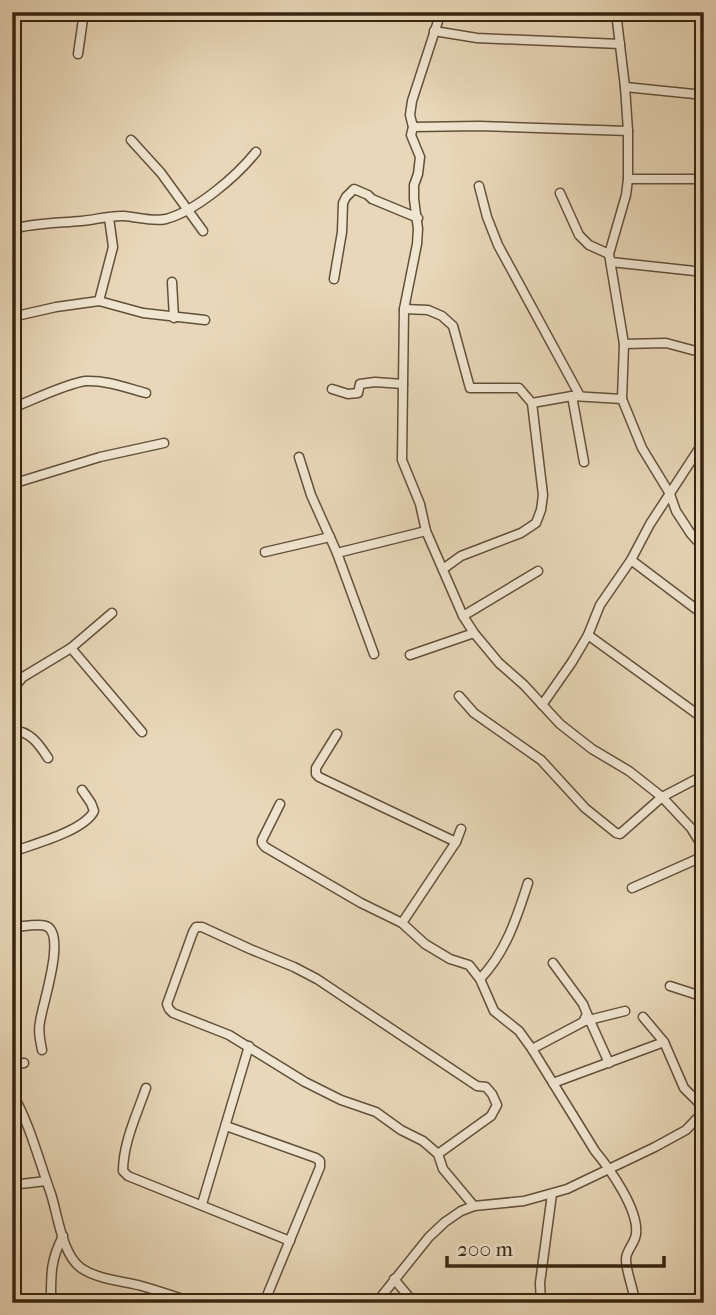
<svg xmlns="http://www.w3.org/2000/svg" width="716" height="1315" font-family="'IM FELL French Canon',serif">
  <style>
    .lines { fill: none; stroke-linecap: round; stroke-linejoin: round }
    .minor-casing { stroke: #625139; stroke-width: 11 }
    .minor { stroke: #f0e5d1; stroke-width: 8 }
  </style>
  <rect width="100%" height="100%" fill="#e8d7b8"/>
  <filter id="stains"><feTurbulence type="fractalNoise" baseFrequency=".00286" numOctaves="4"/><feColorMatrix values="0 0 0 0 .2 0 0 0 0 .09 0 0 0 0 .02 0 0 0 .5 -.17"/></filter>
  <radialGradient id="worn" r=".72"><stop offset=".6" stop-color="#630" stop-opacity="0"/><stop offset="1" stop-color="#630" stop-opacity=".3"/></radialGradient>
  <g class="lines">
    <defs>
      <g id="minor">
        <path d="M 264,12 L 272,15"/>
        <path d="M 441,12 L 412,101 L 410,115 L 413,127 L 411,135 L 420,157 L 418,174 L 414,185 L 414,199 L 418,229 L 417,244 L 404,309 L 402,460 L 420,504 L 426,531 L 463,616 L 474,633 L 499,663 L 524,685 L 560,724 L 592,749 L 629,771 L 662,797 L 691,828 L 704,849"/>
        <path d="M 616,12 L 625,87 L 628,131 L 628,179 L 626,195 L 609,254 L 624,344 L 622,399 L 642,448 L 670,494 L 676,511 L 691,534 L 704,548"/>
        <path d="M 434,31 L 477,38 L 620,44"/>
        <path d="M 78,54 L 84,12"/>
        <path d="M 625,87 L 704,95"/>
        <path d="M 413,127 L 479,126 L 628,131"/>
        <path d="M 131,140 L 161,173 L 203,231"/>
        <path d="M 628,179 L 704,179"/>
        <path d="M 479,186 L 487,217 L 498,245 L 580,396"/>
        <path d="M 560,193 L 579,235 L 589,245 L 609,254"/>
        <path d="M 12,229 C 35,223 58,223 81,221 C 95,220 110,215 124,216 C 138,217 152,222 166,219 C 196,211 237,176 256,152"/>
        <path d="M 611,262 L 704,272"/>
        <path d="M 334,279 L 342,232 L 343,203 L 346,197 L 354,189 L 368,195 L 372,199 L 418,218"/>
        <path d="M 172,282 L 174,318"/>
        <path d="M 99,301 L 113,247 L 109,218"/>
        <path d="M 404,309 L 428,310 L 442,316 L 453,326 L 470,388 L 519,388 L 532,403 L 543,495 L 541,510 L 536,523 L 521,533 L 461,556 L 443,569"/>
        <path d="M 12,317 L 56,307 L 99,301 L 143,313 L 205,320"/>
        <path d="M 624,344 L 666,343 L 696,351"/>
        <path d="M 332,389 L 348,394 L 358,393 L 360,384 L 375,382 L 403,384"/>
        <path d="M 572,396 L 584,462"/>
        <path d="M 532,403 L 572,396 L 622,399"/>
        <path d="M 12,408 C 31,401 67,383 86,381 C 106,380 127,388 146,393"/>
        <path d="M 299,457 L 311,495 L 337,553 L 374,654"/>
        <path d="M 12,484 L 100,457 L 164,443"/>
        <path d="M 265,552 L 330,537"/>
        <path d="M 337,553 L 426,531"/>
        <path d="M 631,560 L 704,615"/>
        <path d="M 463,616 L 538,571"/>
        <path d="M 588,635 L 704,719"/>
        <path d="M 71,648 L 142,732"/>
        <path d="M 410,655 L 474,633"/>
        <path d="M 459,696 L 474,713 L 541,760 L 585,808 L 616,833 L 620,834 L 662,797 L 704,775"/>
        <path d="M 542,705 L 572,662 L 588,635 L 600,605 L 631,560 L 650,524 L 704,441"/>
        <path d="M 12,712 L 17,684 L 23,677 L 71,648 L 112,613"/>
        <path d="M 12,730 C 30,731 39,744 48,758"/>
        <path d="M 337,734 L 316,768 L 316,774 L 319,777 L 456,842"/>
        <path d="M 280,804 L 262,840 L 262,843 L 265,847 L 361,903 L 402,923 L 425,944 L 450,959 L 469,965 L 480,979 L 494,1011 L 519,1031 L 532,1049 L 595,1151 C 610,1169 639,1210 636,1234 C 635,1243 626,1251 626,1259 C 626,1273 634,1289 635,1303"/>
        <path d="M 12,852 C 34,844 84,831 94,811 L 91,803 L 82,790"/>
        <path d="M 632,888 L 704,856"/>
        <path d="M 402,923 L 456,842 L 461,829"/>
        <path d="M 12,927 C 22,927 37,923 46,926 C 67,934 42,1005 40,1022 C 38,1031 40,1040 42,1050"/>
        <path d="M 480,979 C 506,952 517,917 528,883"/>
        <path d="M 670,986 L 704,997"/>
        <path d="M 587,1014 L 609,1063"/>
        <path d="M 643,1017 L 664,1042 L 684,1088 L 704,1108"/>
        <path d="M 585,1021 L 625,1011"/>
        <path d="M 532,1049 L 583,1022 L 587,1014 L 583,1004 L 553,963"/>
        <path d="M 12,1065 L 24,1063"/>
        <path d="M 553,1083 L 664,1042"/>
        <path d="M 146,1088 C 137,1114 123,1143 123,1171 L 128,1176 L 290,1241"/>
        <path d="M 12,1093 C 30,1124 39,1161 51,1194 C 58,1216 62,1254 81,1268 C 97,1279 121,1281 138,1285 C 157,1290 176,1297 195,1303"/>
        <path d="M 226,1126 L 316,1158 L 320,1161 L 320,1167 L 264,1303"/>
        <path d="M 438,1154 L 491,1116 L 497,1105 L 492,1094 L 486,1087 L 477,1086 L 317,979 L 294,967 L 250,949 L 202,927 L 196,927 L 193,932 L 167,1004 L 169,1009 L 173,1013 L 229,1035 L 305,1082 L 341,1100 L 376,1112 L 401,1130 L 423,1141 L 438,1154 L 443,1169 L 474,1206"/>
        <path d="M 12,1185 L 46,1181"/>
        <path d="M 202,1204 L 249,1046"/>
        <path d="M 394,1279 L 414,1303"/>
        <path d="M 51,1303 C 51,1275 50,1261 63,1236"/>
        <path d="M 376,1303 L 429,1237 L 445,1222 L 461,1211 L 474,1206 L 524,1201 L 567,1189 L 655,1147 L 686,1130 L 704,1111"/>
        <path d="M 541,1303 L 540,1283 L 552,1194"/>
      </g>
    </defs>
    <!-- minor casing -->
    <use href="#minor" class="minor-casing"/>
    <!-- minor -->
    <use href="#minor" class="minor"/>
  </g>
  <!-- margin -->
  <rect width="716" height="1315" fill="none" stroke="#e8d7b8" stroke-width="42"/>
  <rect x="14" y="14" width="688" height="1287" fill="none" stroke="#36240f" stroke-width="3.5"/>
  <rect x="21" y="21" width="674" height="1273" fill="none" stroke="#36240f" stroke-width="2"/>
  <!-- scale -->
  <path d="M447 1256v10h217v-10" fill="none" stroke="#36240f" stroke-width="3.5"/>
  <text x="457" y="1256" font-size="21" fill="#36240f" stroke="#f0e5d1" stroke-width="5" paint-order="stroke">200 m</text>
  <rect width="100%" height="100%" filter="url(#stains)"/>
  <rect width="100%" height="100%" fill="url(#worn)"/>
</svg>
